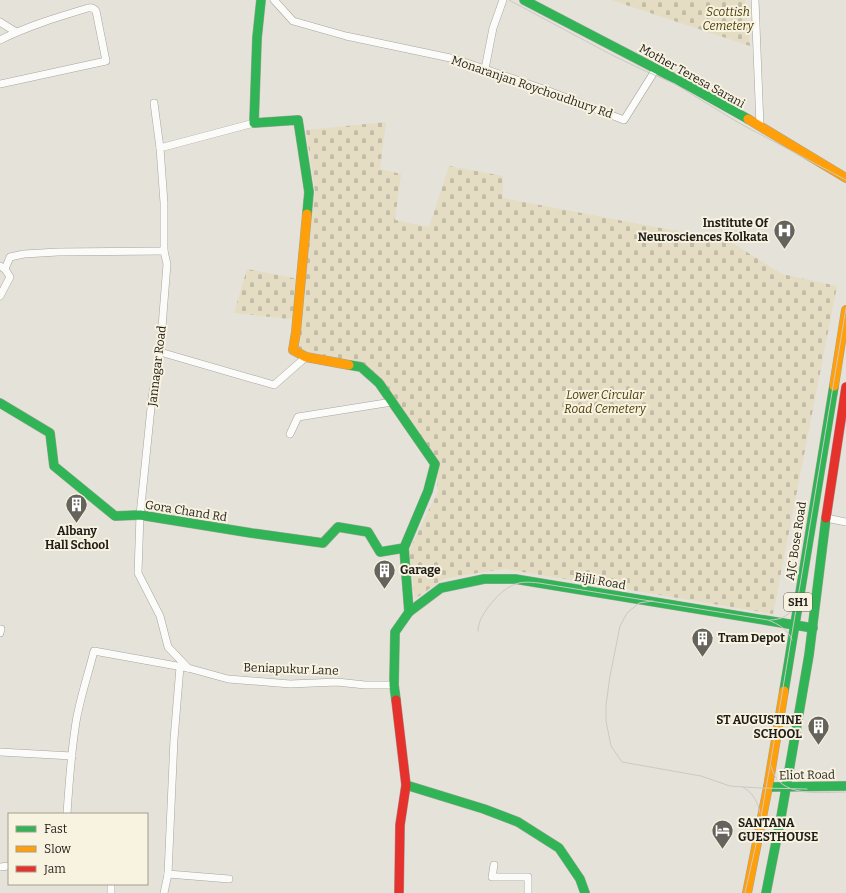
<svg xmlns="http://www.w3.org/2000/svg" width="846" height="893" font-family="Bitter,serif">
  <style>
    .cemetery { fill: url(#cemetery-stones) }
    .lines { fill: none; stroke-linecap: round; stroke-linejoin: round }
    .street-casing { stroke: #a7a59e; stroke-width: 8 }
    .fast-casing { stroke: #a7a59e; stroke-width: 10 }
    .slow-casing { stroke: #a7a59e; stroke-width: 10 }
    .jam-casing { stroke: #a7a59e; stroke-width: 10 }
    .street { stroke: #fbfbf9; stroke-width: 7 }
    .fast { stroke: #30b455; stroke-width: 9 }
    .slow { stroke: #ff9f0a; stroke-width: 9 }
    .jam { stroke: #e5322d; stroke-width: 9 }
    .tram { stroke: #cbc9c7; stroke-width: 1 }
    .labels { text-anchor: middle; stroke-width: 4; stroke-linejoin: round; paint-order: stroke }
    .shield { fill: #f8f2e0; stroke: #615e54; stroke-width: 1 }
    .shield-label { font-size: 11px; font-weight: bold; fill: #201e18 }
    .park-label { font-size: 12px; font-style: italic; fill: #4b3c04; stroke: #f8f2e0 }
    .street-label { font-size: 12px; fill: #201e18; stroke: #f8f2e0 }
    .poi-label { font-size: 12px; font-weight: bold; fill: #201e18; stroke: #f8f2e0; text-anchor: start }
  </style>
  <defs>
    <pattern id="cemetery-stones" width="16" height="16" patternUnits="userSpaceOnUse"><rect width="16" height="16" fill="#e4dcc3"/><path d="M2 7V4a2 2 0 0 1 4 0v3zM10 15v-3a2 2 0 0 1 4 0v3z" fill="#c3bca7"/></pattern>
  </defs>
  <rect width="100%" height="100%" fill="#e5e2d9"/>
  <!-- cemetery -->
  <g class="cemetery">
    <path d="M 611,0 L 745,0 L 750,46 Z"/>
    <path d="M 386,122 L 380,169 L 401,174 L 395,220 L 429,227 L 449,166 L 503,176 L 503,198 L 729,241 L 782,274 L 837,286 L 773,614 L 505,569 L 477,573 L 443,579 L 415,599 L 409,551 L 438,491 L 436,467 L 376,382 L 360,366 L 304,356 L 295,349 L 299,320 L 234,313 L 247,269 L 298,279 L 315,192 L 306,130 Z"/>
  </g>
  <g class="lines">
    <defs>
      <g id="street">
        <path d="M 274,0 L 293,21 L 346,36 L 455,59 L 546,90 L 624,120 L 656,69"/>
        <path d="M 755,0 L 760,126"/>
        <path d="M 0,22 L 16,32"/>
        <path d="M 0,40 C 28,26 58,17 88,8 C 92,7 94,8 96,11 L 106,61 L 0,84"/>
        <path d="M 485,69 L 493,28 L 503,0"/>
        <path d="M 154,103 L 160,148"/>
        <path d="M 0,266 L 5,269 L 10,277 L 0,296"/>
        <path d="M 5,269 L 10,257 L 24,254 L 58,252 L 164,251"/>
        <path d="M 160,352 L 274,385 L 306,357"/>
        <path d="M 290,434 L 298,417 L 392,402"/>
        <path d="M 826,518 L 846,522"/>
        <path d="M 0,633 L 1,629"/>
        <path d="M 188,668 L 168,647 L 160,616 L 138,573 L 140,515 L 152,398 L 160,352 L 167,264 L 164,251 L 164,203 L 160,148 L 254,123"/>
        <path d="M 0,752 L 72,756"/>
        <path d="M 67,814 C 69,783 71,753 76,722 C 80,698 88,675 94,651 L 188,668 L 228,679 L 290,684 L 337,682 L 365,685 L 394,685"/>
        <path d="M 494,865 L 492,877 L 528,877 L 528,893"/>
        <path d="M 0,867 L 9,866"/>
        <path d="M 168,874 L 229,879"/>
        <path d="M 111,884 L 111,893"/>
        <path d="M 164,893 L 168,874 L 174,739 L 180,667"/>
      </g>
      <g id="fast">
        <path d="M 261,0 L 257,38 L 254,123 L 298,120 L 309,192 L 307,214"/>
        <path d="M 524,0 L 691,87 L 748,119"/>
        <path d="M 349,365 L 361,367 L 379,383 L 435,464 L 428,491 L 404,548 L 409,612"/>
        <path d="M 0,403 L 50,433 L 54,466 L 115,516 L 140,515 L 251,533 L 323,543 L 338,527 L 368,532 L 380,552 L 404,548"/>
        <path d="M 784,691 L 834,386"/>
        <path d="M 396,700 L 394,685 L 395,632 L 409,612 L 441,588 L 484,579 L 515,579 L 813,628"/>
        <path d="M 406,785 L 484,809 L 518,822 L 559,848 L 580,879 L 585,893"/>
        <path d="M 768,787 L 846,786"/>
        <path d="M 766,893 L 781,817 L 809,655 L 826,518"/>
      </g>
      <g id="slow">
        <path d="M 748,119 L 846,178"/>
        <path d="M 307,214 L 296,332 L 293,350 L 306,357 L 349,365"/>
        <path d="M 834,386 L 846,310"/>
        <path d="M 747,893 L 768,787 L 784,691"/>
      </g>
      <g id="jam">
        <path d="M 826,518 L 846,387"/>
        <path d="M 396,700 L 406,785 L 400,825 L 399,893"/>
      </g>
    </defs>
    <!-- street casing -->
    <use href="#street" class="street-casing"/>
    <!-- fast casing -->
    <use href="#fast" class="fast-casing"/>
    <!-- slow casing -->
    <use href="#slow" class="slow-casing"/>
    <!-- jam casing -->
    <use href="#jam" class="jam-casing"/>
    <!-- street -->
    <use href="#street" class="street"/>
    <!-- fast -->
    <use href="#fast" class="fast"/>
    <!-- slow -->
    <use href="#slow" class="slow"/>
    <!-- jam -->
    <use href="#jam" class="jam"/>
    <!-- tram -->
    <g class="tram">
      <path d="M 509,0 L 610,54 L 643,70 L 675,84 L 739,123 L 846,180"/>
      <path d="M 653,601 L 639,603 L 627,613 L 620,626 L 610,676 L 606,705 L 606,721 L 611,746 L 622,762 L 701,776 L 730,786 L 743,787 L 762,788 L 807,789"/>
      <path d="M 770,620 C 781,620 791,615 796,604"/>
      <path d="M 478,631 C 478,628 479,624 480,621 C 485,609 499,592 511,586 C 520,581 529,582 539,583 L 768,620 C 778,624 788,629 792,640"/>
      <path d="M 771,766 C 778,799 820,792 846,792"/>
      <path d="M 743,787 C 753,793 758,802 760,813"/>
      <path d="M 745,893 L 757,840 L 771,760 L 846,308"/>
    </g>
  </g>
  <!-- icons -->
  <defs>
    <symbol id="hospital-pin" viewBox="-11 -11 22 30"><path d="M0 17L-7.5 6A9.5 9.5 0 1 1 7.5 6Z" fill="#65635c" stroke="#f8f2e0"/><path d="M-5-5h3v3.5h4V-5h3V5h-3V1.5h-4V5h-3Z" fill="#fff"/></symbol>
    <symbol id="building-pin" viewBox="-11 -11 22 30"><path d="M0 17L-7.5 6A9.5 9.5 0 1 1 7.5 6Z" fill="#65635c" stroke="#f8f2e0"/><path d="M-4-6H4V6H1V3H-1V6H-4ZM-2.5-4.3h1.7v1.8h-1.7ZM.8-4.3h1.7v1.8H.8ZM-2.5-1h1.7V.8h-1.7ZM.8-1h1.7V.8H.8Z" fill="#fff"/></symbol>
    <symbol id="hotel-pin" viewBox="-11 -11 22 30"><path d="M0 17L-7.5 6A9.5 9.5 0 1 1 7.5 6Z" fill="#65635c" stroke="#f8f2e0"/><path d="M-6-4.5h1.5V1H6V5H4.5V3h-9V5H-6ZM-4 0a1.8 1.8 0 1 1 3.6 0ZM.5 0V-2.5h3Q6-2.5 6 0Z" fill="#fff"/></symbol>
  </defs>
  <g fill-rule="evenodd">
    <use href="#hospital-pin" x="772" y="218" width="25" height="34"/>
    <use href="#building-pin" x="64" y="492" width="25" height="34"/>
    <use href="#building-pin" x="372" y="558" width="25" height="34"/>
    <use href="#building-pin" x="690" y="626" width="25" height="34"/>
    <use href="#building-pin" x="806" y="714" width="25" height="34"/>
    <use href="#hotel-pin" x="710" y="818" width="25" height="34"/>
  </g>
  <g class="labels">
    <!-- shield labels -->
    <rect class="shield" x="784" y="593" width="28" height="18" rx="3"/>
    <g class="shield-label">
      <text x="798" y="606">SH1</text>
    </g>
    <!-- park labels -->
    <g class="park-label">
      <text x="728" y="16">Scottish<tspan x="728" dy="14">Cemetery</tspan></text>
      <text x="605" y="399">Lower Circular<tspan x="605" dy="14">Road Cemetery</tspan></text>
    </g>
    <!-- street labels -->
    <g class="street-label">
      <text transform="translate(692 76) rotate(29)" y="4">Mother Teresa Sarani</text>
      <text transform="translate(532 87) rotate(19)" y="4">Monaranjan Roychoudhury Rd</text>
      <text transform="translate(157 366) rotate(-83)" y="4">Jannagar Road</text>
      <text transform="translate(186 511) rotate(9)" y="4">Gora Chand Rd</text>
      <text transform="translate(796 541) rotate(-81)" y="4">AJC Bose Road</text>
      <text transform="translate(600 581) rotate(10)" y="4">Bijli Road</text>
      <text transform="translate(291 669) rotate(2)" y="4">Beniapukur Lane</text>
      <text transform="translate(807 775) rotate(-1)" y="4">Eliot Road</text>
    </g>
    <!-- poi labels -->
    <g class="poi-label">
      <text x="768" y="227" text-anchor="end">Institute Of<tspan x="768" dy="14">Neurosciences Kolkata</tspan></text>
      <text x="77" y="535" text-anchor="middle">Albany<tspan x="77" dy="14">Hall School</tspan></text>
      <text x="400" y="574">Garage</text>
      <text x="718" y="642">Tram Depot</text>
      <text x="802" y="724" text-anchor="end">ST AUGUSTINE<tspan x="802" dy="14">SCHOOL</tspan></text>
      <text x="738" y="827">SANTANA<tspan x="738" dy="14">GUESTHOUSE</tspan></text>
    </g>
  </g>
  <!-- legend -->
  <rect x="8" y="813" width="140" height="72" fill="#f8f2e0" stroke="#a29d90"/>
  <rect x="16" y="826" width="20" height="6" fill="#30b455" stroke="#a29d90"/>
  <text x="44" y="833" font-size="12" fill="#201e18">Fast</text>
  <rect x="16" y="846" width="20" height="6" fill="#ff9f0a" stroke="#a29d90"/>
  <text x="44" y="853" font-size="12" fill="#201e18">Slow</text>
  <rect x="16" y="866" width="20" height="6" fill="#e5322d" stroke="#a29d90"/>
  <text x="44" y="873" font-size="12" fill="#201e18">Jam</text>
</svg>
